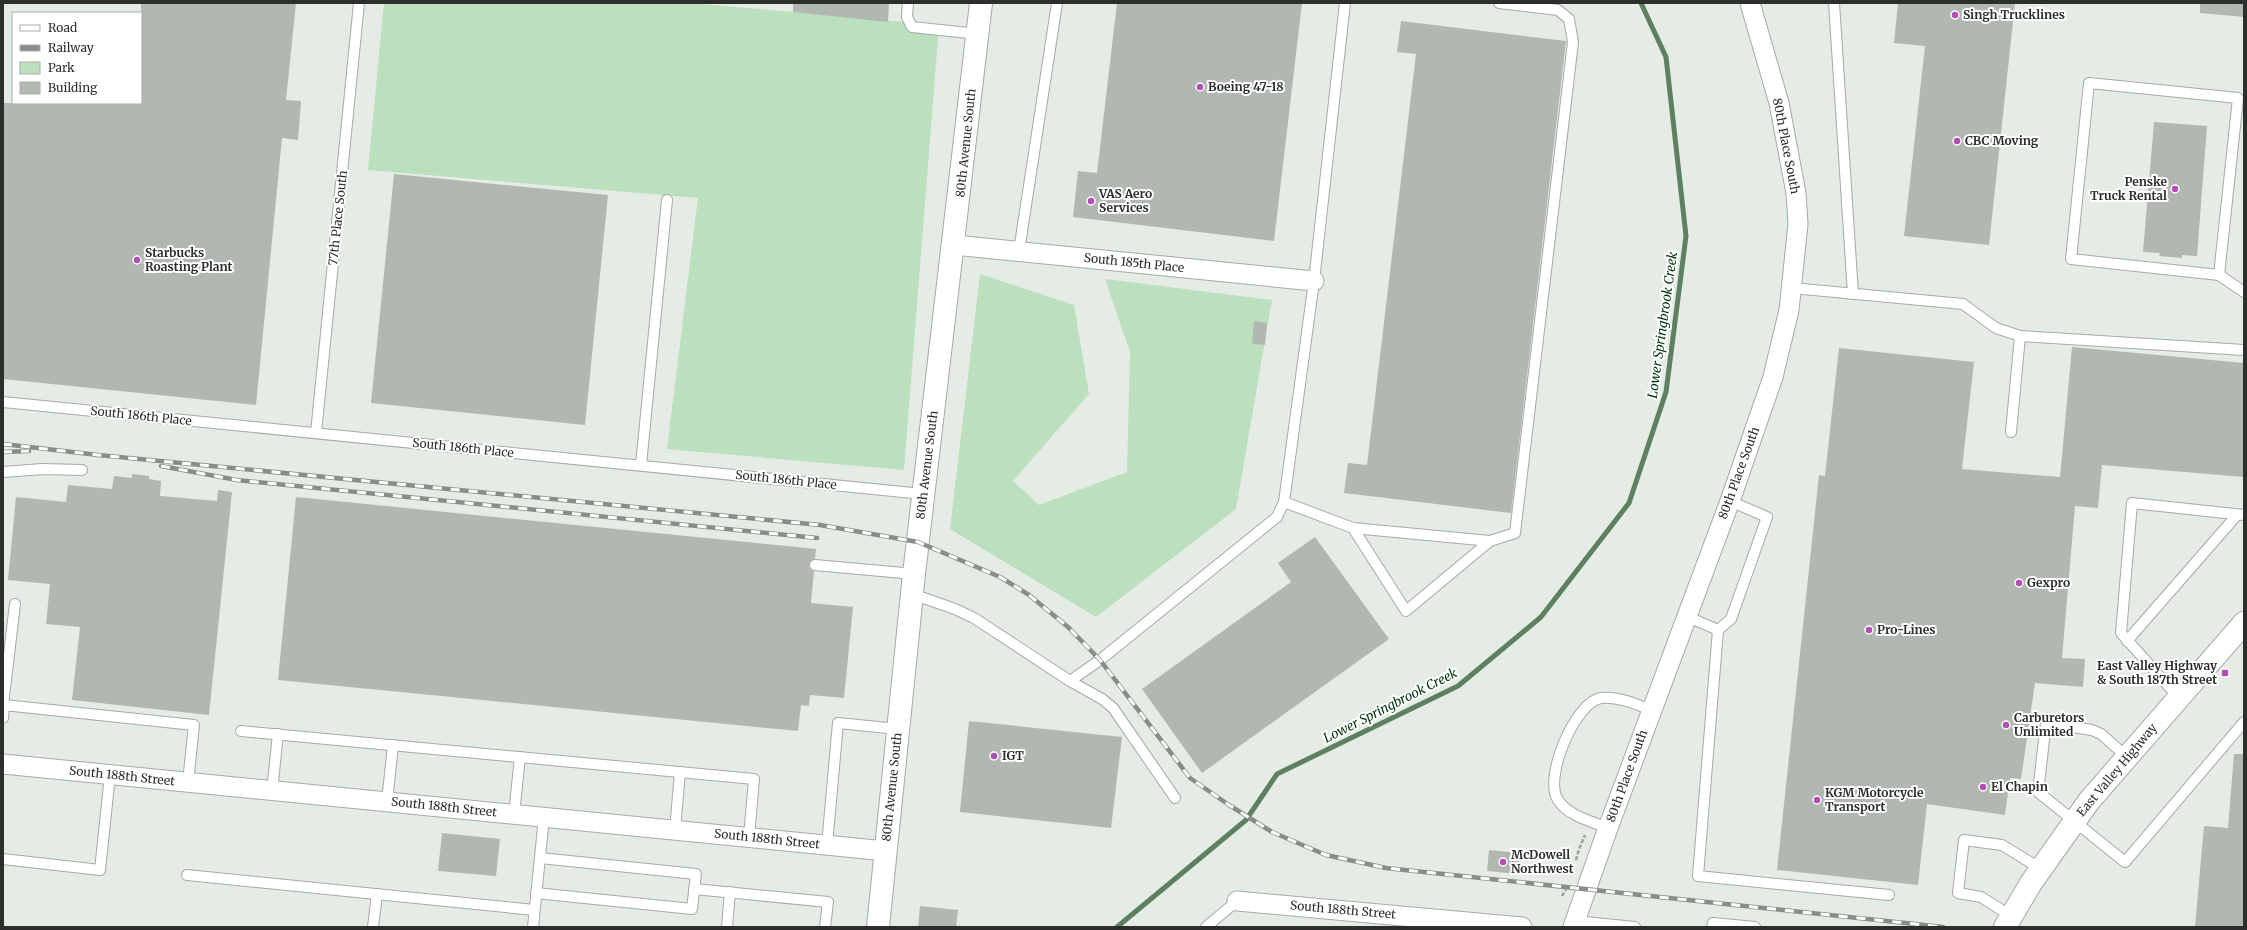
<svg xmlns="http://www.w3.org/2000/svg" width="2247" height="930" font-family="Merriweather,serif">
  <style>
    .green { fill: #bcdfbe }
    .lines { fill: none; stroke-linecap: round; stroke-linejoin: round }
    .stream { stroke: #5d8060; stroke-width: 5 }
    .building { fill: #b1b8b1 }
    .lane-casing { stroke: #a4aba5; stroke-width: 12 }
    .street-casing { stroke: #a4aba5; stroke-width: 21 }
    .secondary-casing { stroke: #a4aba5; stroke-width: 24 }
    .path { stroke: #9aa09a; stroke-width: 2.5; stroke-dasharray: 4 2; stroke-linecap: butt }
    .lane { stroke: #fff; stroke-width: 10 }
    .street { stroke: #fff; stroke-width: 19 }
    .secondary { stroke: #fff; stroke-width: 22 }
    .rail-casing { stroke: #888d88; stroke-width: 4.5 }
    .rail { stroke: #fff; stroke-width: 3; stroke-dasharray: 9; stroke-linecap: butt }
    .poi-dot { fill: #b24eb4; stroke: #fff; stroke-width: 1.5 }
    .labels { text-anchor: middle; stroke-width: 4; stroke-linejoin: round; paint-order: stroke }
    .poi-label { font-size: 12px; font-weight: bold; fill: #2c2f2c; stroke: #fff; text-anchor: start }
    .street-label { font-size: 12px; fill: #2c2f2c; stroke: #fff }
    .water-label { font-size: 13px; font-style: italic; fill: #00370c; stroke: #fff }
  </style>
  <rect width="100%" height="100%" fill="#e5ece5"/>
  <!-- green -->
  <g class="green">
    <path d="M 384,3 L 691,3 L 939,25 L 904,470 L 667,449 L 698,198 L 368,170 Z"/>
    <path d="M 980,274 L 1074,305 L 1089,394 L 1013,481 L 1039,505 L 1127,472 L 1130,352 L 1105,279 L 1272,300 L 1236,509 L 1096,617 L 950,529 Z"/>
  </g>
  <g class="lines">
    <!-- stream -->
    <path class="stream" d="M 1117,927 L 1246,820 L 1277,774 L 1458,686 L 1541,617 L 1629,503 L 1666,392 L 1686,236 L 1666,57 L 1641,3"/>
  </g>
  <!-- building -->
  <g class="building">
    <path d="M 141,3 L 296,3 L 286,100 L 301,101 L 298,140 L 282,138 L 256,405 L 3,379 L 3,103 L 141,103 Z"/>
    <path d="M 793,3 L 889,3 L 888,22 L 793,12 Z"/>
    <path d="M 1117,3 L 1302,3 L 1274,241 L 1073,217 L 1078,171 L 1097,173 Z"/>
    <path d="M 1898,3 L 2015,3 L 1989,245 L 1904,236 L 1925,46 L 1894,43 Z"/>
    <path d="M 2200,3 L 2244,3 L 2244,17 L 2200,13 Z"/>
    <path d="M 1401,21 L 1566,41 L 1511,513 L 1344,493 L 1348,463 L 1367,465 L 1416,54 L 1397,52 Z"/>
    <path d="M 2154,122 L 2207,126 L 2197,256 L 2182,255 L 2182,258 L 2159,256 L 2160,253 L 2143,252 Z"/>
    <path d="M 394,174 L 608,195 L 585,425 L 371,403 Z"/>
    <path d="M 1254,321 L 1267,323 L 1265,345 L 1252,344 Z"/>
    <path d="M 2072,347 L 2244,363 L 2244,477 L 2102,465 L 2098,508 L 2075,506 L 2062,658 L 2085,659 L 2083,687 L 2035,683 L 2021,779 L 2010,778 L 2005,815 L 1927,804 L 1918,885 L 1777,870 L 1819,475 L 1825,476 L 1839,348 L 1974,362 L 1962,469 L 2060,477 Z"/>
    <path d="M 132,474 L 149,476 L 149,479 L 161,481 L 160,496 L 217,501 L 218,490 L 232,492 L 209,715 L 72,700 L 80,627 L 46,624 L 50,584 L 8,580 L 16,497 L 66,502 L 68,485 L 112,489 L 114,476 L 132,478 Z"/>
    <path d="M 296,497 L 816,549 L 815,559 L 809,564 L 809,568 L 814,571 L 811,603 L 853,607 L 844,698 L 810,695 L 809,706 L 801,705 L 798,731 L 278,680 Z"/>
    <path d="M 1315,537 L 1389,639 L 1202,773 L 1142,689 L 1291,582 L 1278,563 Z"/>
    <path d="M 969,721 L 1122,737 L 1111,828 L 960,812 Z"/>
    <path d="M 2234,754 L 2244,754 L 2244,927 L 2195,927 L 2204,826 L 2228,828 Z"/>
    <path d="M 442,833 L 500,839 L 496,876 L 438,871 Z"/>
    <path d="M 1489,850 L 1520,853 L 1518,874 L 1487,871 Z"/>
    <path d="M 920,906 L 958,910 L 956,927 L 918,927 Z"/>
  </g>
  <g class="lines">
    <defs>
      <g id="lane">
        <path d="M 908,3 L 907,17 L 912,27 L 978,34"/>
        <path d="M 1834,3 L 1853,294"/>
        <path d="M 2089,83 L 2238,98 L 2219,275 L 2071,259 Z"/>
        <path d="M 1019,251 L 1057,3"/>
        <path d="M 2219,275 L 2244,292"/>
        <path d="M 1792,288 L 1963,304 L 1996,328 L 2020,336 L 2011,432"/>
        <path d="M 2020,336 L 2244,350"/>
        <path d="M 3,402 L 923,494"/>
        <path d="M 316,433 L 359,3"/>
        <path d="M 641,465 L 667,200"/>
        <path d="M 3,472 L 42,469 L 82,470"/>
        <path d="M 1284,502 L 1353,528 L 1406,611 L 1490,541 L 1353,528"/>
        <path d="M 1490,541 L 1515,533 L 1573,42 L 1569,19 L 1558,10 L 1499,3"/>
        <path d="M 815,565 L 914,574"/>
        <path d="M 912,594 L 955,609 L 974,618 L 1070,681 L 1100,660 L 1277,517 L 1284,502 L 1314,281 L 1345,3"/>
        <path d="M 1686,616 L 1718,630 L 1698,876 L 1889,895"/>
        <path d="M 1718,630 L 1731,619 L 1767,517 L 1730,501"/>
        <path d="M 2127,641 L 2237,515"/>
        <path d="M 1070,681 L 1102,699 L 1113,708 L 1175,798"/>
        <path d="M 2179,698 L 2121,633 L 2132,503 L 2244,515"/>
        <path d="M 3,705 L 15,604"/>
        <path d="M 3,718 L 4,705 L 194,725 L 188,782"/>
        <path d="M 241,731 L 754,779 L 749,837"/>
        <path d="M 2127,757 L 2101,734 L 2092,730 L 2046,723 L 2038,792 L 2125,862 L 2244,722"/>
        <path d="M 272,791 L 278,734"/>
        <path d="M 387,802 L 393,745"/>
        <path d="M 514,814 L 520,757"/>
        <path d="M 1608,828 C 1591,821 1568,816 1558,800 C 1543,778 1575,702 1601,698 C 1618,696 1636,704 1651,710"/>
        <path d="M 675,830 L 680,772"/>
        <path d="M 827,845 L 838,723 L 898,729"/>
        <path d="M 3,859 L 100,870 L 110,775"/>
        <path d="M 187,875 L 534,910"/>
        <path d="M 694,889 L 828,902 L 825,927"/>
        <path d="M 536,893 L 692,909 L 696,874 L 540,858"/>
        <path d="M 2011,916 L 1981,897 L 1958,893 L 1964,840 L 2002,845 L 2041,869"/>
        <path d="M 1575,921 L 1635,927"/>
        <path d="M 373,927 L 377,894"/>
        <path d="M 533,927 L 544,817"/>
        <path d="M 727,927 L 730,892"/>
        <path d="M 1206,927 L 1237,901"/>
        <path d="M 1712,927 L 1713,923 L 1755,927"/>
      </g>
      <g id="street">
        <path d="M 954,245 L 1314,281"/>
        <path d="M 3,764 L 886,851"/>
        <path d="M 1237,901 L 1522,927"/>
        <path d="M 1573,927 L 1608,828 L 1730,501 L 1773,377 L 1789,310 L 1798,224 L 1796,193 L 1779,103 L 1750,3"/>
      </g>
      <g id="secondary">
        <path d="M 878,927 L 914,574 L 981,3"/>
        <path d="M 2005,927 L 2031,883 L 2089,801 L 2244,623"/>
      </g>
    </defs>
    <!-- lane casing -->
    <use href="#lane" class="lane-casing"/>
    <!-- street casing -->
    <use href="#street" class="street-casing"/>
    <!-- secondary casing -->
    <use href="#secondary" class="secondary-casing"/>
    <!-- path -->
    <g class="path">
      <path d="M 1576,860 L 1579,849 L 1585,835"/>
      <path d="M 1562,896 L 1566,889"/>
    </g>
    <!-- lane -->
    <use href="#lane" class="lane"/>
    <!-- street -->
    <use href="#street" class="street"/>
    <!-- secondary -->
    <use href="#secondary" class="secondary"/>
    <defs>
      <g id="rail">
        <path d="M 3,444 L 98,455 L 820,525 L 918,542 L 1000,577 L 1029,595 L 1068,627 L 1100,660 L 1190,778 L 1229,805 L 1272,832 L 1326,855 L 1386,868 L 1943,927"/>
        <path d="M 3,452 L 29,451"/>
        <path d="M 161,466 L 237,480 L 817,538"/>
      </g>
    </defs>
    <!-- rail casing -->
    <use href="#rail" class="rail-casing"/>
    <!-- rail -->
    <use href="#rail" class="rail"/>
  </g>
  <!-- markers -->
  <g class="poi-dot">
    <circle cx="1955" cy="15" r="4"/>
    <circle cx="1200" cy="87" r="4"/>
    <circle cx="1957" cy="141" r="4"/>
    <circle cx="2175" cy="189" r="4"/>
    <circle cx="1091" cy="201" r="4"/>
    <circle cx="137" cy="260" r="4"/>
    <circle cx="2019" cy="583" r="4"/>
    <circle cx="1869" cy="630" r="4"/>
    <rect x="2221" y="669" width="8" height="8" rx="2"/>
    <circle cx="2006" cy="725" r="4"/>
    <circle cx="994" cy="756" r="4"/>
    <circle cx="1983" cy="787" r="4"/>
    <circle cx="1817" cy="800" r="4"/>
    <circle cx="1503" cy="862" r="4"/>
  </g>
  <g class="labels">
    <!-- poi labels -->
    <g class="poi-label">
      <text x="1963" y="19">Singh Trucklines</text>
      <text x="1208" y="91">Boeing 47-18</text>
      <text x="1965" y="145">CBC Moving</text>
      <text x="2167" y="186" text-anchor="end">Penske<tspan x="2167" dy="14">Truck Rental</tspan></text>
      <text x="1099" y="198">VAS Aero<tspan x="1099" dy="14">Services</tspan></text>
      <text x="145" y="257">Starbucks<tspan x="145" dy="14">Roasting Plant</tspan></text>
      <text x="2027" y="587">Gexpro</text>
      <text x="1877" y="634">Pro-Lines</text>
      <text x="2217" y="670" text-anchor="end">East Valley Highway<tspan x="2217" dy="14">&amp; South 187th Street</tspan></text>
      <text x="2014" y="722">Carburetors<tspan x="2014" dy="14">Unlimited</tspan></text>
      <text x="1002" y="760">IGT</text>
      <text x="1991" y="791">El Chapin</text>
      <text x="1825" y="797">KGM Motorcycle<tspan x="1825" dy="14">Transport</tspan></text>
      <text x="1511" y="859">McDowell<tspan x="1511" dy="14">Northwest</tspan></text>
    </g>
    <!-- street labels -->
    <g class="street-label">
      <text transform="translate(966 143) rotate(-84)" y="4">80th Avenue South</text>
      <text transform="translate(1786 146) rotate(79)" y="4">80th Place South</text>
      <text transform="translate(338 218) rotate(-84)" y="4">77th Place South</text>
      <text transform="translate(1134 263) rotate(6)" y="4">South 185th Place</text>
      <text transform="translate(141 416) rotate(6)" y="4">South 186th Place</text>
      <text transform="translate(463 448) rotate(6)" y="4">South 186th Place</text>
      <text transform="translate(927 465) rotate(-83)" y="4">80th Avenue South</text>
      <text transform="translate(1739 473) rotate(-70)" y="4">80th Place South</text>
      <text transform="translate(786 480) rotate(6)" y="4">South 186th Place</text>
      <text transform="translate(2117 770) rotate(-50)" y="4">East Valley Highway</text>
      <text transform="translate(122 776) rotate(6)" y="4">South 188th Street</text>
      <text transform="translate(1627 776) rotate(-70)" y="4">80th Place South</text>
      <text transform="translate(892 787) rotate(-84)" y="4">80th Avenue South</text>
      <text transform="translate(444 807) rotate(6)" y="4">South 188th Street</text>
      <text transform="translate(767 839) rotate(6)" y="4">South 188th Street</text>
      <text transform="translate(1343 910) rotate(5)" y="4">South 188th Street</text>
    </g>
    <!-- water labels -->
    <g class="water-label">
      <text transform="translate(1662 325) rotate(-82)" y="5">Lower Springbrook Creek</text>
      <text transform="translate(1390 705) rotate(-27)" y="5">Lower Springbrook Creek</text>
    </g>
  </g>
  <!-- border -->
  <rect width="2247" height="930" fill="none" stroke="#2c2f2c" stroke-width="8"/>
  <!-- legend -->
  <rect x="12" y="12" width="130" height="92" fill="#ffffff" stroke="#abacab"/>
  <rect x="20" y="25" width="20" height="6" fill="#ffffff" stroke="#abacab"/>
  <text x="48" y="32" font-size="12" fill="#2c2f2c">Road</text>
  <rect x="20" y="45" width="20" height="6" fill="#888d88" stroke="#abacab"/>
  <text x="48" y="52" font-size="12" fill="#2c2f2c">Railway</text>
  <rect x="20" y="62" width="20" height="12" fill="#bcdfbe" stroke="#abacab"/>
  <text x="48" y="72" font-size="12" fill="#2c2f2c">Park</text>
  <rect x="20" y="82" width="20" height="12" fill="#b1b8b1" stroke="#abacab"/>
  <text x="48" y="92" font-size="12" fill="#2c2f2c">Building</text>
</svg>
